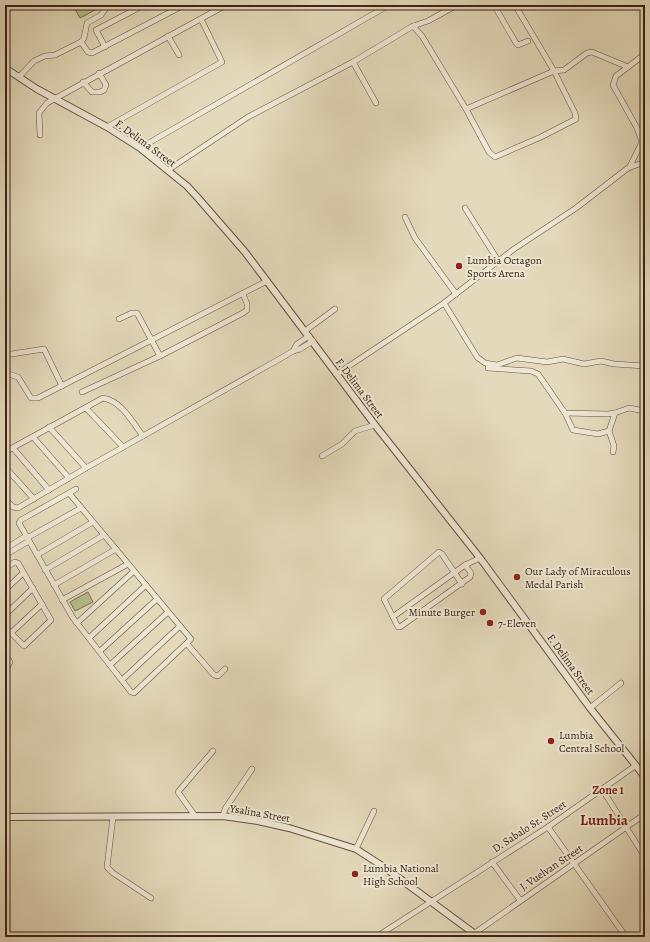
<svg xmlns="http://www.w3.org/2000/svg" width="650" height="942" font-family="Alegreya,serif">
  <style>
    .green { fill: #b7be8d; stroke: #7a7052 }
    .lines { fill: none; stroke-linecap: round; stroke-linejoin: round }
    .minor-casing { stroke: #66503f; stroke-width: 6 }
    .tertiary-casing { stroke: #66503f; stroke-width: 8 }
    .minor { stroke: #ede7d3; stroke-width: 5 }
    .tertiary { stroke: #ede7d3; stroke-width: 6 }
    .poi-dot { fill: #8f2418; stroke: #ede7d3; stroke-width: 1.5 }
    .labels { text-anchor: middle; stroke-width: 4; stroke-linejoin: round; paint-order: stroke }
    .street-label { font-size: 11px; fill: #3c2216; stroke: #ede7d3 }
    .poi-label { font-size: 11px; fill: #3c2216; stroke: #ede7d3; text-anchor: start }
    .neighbourhood-label { font-size: 12px; font-weight: bold; fill: #7a1f14; stroke: #ede7d3 }
    .district-label { font-size: 15px; font-weight: bold; fill: #7a1f14; stroke: #ede7d3 }
  </style>
  <rect width="100%" height="100%" fill="#e4dabb"/>
  <filter id="stains"><feTurbulence type="fractalNoise" baseFrequency=".005" numOctaves="4"/><feColorMatrix values="0 0 0 0 .2 0 0 0 0 .09 0 0 0 0 .02 0 0 0 .5 -.17"/></filter>
  <radialGradient id="worn" r=".72"><stop offset=".6" stop-color="#630" stop-opacity="0"/><stop offset="1" stop-color="#630" stop-opacity=".3"/></radialGradient>
  <!-- green -->
  <g class="green">
    <path d="M 83,5 L 95,5 L 97,9 L 80,18 L 75,9 Z"/>
    <path d="M 88,592 L 93,602 L 75,611 L 70,602 Z"/>
  </g>
  <g class="lines">
    <defs>
      <g id="minor">
        <path d="M 494,5 L 516,43 L 518,45 L 528,41"/>
        <path d="M 413,26 L 428,21 L 457,5"/>
        <path d="M 168,36 L 179,55"/>
        <path d="M 81,42 L 88,52 L 92,53 L 184,5"/>
        <path d="M 105,47 L 96,30 L 144,5"/>
        <path d="M 353,62 L 376,103"/>
        <path d="M 19,77 L 34,61 L 45,56 L 55,55 L 81,42 L 84,38 L 87,23 L 101,15 L 108,5"/>
        <path d="M 83,82 L 92,92 L 100,92 L 104,90 L 106,85 L 99,73"/>
        <path d="M 466,109 L 489,152 L 495,157 L 541,137 L 576,119 L 575,113 L 554,71 L 515,5"/>
        <path d="M 107,127 L 222,62 L 201,19"/>
        <path d="M 40,135 L 39,113 L 47,103 L 226,5"/>
        <path d="M 140,148 L 389,5"/>
        <path d="M 629,168 L 642,142 L 637,128 L 613,85 L 616,76 L 645,54"/>
        <path d="M 168,170 L 248,117 L 353,62 L 413,26 L 422,36 L 466,109 L 554,71 L 564,70 L 587,53 L 592,52 L 628,67"/>
        <path d="M 465,208 L 499,262"/>
        <path d="M 405,217 L 415,238 L 456,294"/>
        <path d="M 444,303 L 477,357 L 485,363 L 497,365 L 517,358 L 547,362 L 563,359 L 584,364 L 601,361 L 614,364 L 645,366"/>
        <path d="M 119,319 L 132,313 L 137,313 L 160,356"/>
        <path d="M 305,331 L 335,309"/>
        <path d="M 293,351 L 300,349 L 313,341"/>
        <path d="M 5,355 L 44,349 L 62,386"/>
        <path d="M 488,368 L 531,371 L 538,374 L 565,413 L 608,414 L 615,413 L 629,408 L 645,411"/>
        <path d="M 5,373 L 18,377 L 31,398 L 38,398 L 267,281"/>
        <path d="M 337,374 L 444,303 L 514,249 L 576,208 L 628,168 L 645,162"/>
        <path d="M 82,392 L 160,356 L 243,313 L 247,310 L 247,304 L 243,294"/>
        <path d="M 86,408 L 123,447"/>
        <path d="M 565,413 L 573,430 L 598,434 L 609,431 L 615,413"/>
        <path d="M 49,427 L 86,468"/>
        <path d="M 609,431 L 614,446 L 613,452"/>
        <path d="M 33,437 L 69,478"/>
        <path d="M 13,448 L 49,490"/>
        <path d="M 5,452 L 103,398 C 122,401 132,422 143,436"/>
        <path d="M 322,456 L 342,444 L 355,431 L 375,425"/>
        <path d="M 5,467 L 34,499"/>
        <path d="M 69,493 L 191,639 L 134,693 L 131,692 L 73,618 L 19,523 L 21,520 L 76,489"/>
        <path d="M 5,499 L 13,507 L 18,508 L 86,468 L 276,361 L 293,351 L 297,344 L 309,336"/>
        <path d="M 27,538 L 81,508"/>
        <path d="M 5,549 L 26,536"/>
        <path d="M 5,555 L 29,541"/>
        <path d="M 37,555 L 93,522"/>
        <path d="M 5,568 L 15,562 L 18,563 L 51,620 L 24,646 L 5,627"/>
        <path d="M 45,570 L 104,535"/>
        <path d="M 462,584 L 442,554 L 439,552 L 384,599 L 398,627 L 400,627 L 470,577 L 471,573 L 465,565"/>
        <path d="M 54,585 L 116,549"/>
        <path d="M 5,590 L 23,573"/>
        <path d="M 62,600 L 128,564"/>
        <path d="M 5,615 L 33,588"/>
        <path d="M 394,616 L 465,565 L 480,558"/>
        <path d="M 77,623 L 134,571"/>
        <path d="M 11,633 L 42,604"/>
        <path d="M 89,638 L 146,585"/>
        <path d="M 187,644 L 214,675 L 218,676 L 225,669"/>
        <path d="M 100,651 L 157,599"/>
        <path d="M 5,654 L 10,662 L 5,671"/>
        <path d="M 110,665 L 168,612"/>
        <path d="M 122,680 L 180,626"/>
        <path d="M 590,708 L 621,683"/>
        <path d="M 602,789 L 645,857"/>
        <path d="M 195,816 L 178,792 L 213,751"/>
        <path d="M 223,816 L 225,809 L 252,769"/>
        <path d="M 113,817 L 107,867 L 113,873 L 151,898"/>
        <path d="M 548,827 L 626,937"/>
        <path d="M 356,849 L 374,811"/>
        <path d="M 492,862 L 520,900"/>
        <path d="M 376,937 L 548,827 L 635,766"/>
        <path d="M 469,937 L 645,814"/>
      </g>
      <g id="tertiary">
        <path d="M 5,68 L 37,89 L 107,127 L 140,148 L 187,186 L 198,198 L 245,252 L 375,425 L 480,558 L 590,708 L 645,777"/>
        <path d="M 5,817 L 223,816 L 258,821 L 289,828 L 356,849 L 384,867 L 479,937"/>
      </g>
    </defs>
    <!-- minor casing -->
    <use href="#minor" class="minor-casing"/>
    <!-- tertiary casing -->
    <use href="#tertiary" class="tertiary-casing"/>
    <!-- minor -->
    <use href="#minor" class="minor"/>
    <!-- tertiary -->
    <use href="#tertiary" class="tertiary"/>
  </g>
  <!-- markers -->
  <g class="poi-dot">
    <circle cx="459" cy="266" r="4"/>
    <circle cx="517" cy="577" r="4"/>
    <circle cx="483" cy="612" r="4"/>
    <circle cx="490" cy="623" r="4"/>
    <circle cx="551" cy="741" r="4"/>
    <circle cx="355" cy="874" r="4"/>
  </g>
  <g class="labels">
    <!-- street labels -->
    <g class="street-label">
      <text transform="translate(146 143) rotate(36)" y="4">F. Delima Street</text>
      <text transform="translate(360 388) rotate(53)" y="4">F. Delima Street</text>
      <text transform="translate(571 664) rotate(54)" y="4">F. Delima Street</text>
      <text transform="translate(260 813) rotate(10)" y="4">Ysalina Street</text>
      <text transform="translate(529 826) rotate(-33)" y="4">D. Sabalo Sr. Street</text>
      <text transform="translate(551 867) rotate(-34)" y="4">J. Vuelvan Street</text>
    </g>
    <!-- poi labels -->
    <g class="poi-label">
      <text x="467" y="264">Lumbia Octagon<tspan x="467" dy="13">Sports Arena</tspan></text>
      <text x="525" y="575">Our Lady of Miraculous<tspan x="525" dy="13">Medal Parish</tspan></text>
      <text x="475" y="616" text-anchor="end">Minute Burger</text>
      <text x="498" y="627">7-Eleven</text>
      <text x="559" y="739">Lumbia<tspan x="559" dy="13">Central School</tspan></text>
      <text x="363" y="872">Lumbia National<tspan x="363" dy="13">High School</tspan></text>
    </g>
    <!-- neighbourhood labels -->
    <g class="neighbourhood-label">
      <text x="608" y="794">Zone 1</text>
    </g>
    <!-- district labels -->
    <g class="district-label">
      <text x="604" y="825">Lumbia</text>
    </g>
  </g>
  <!-- margin -->
  <rect width="650" height="942" fill="none" stroke="#e4dabb" stroke-width="20"/>
  <rect x="6" y="6" width="638" height="930" fill="none" stroke="#3c2216" stroke-width="2"/>
  <rect x="10" y="10" width="630" height="922" fill="none" stroke="#3c2216"/>
  <rect width="100%" height="100%" filter="url(#stains)"/>
  <rect width="100%" height="100%" fill="url(#worn)"/>
</svg>
